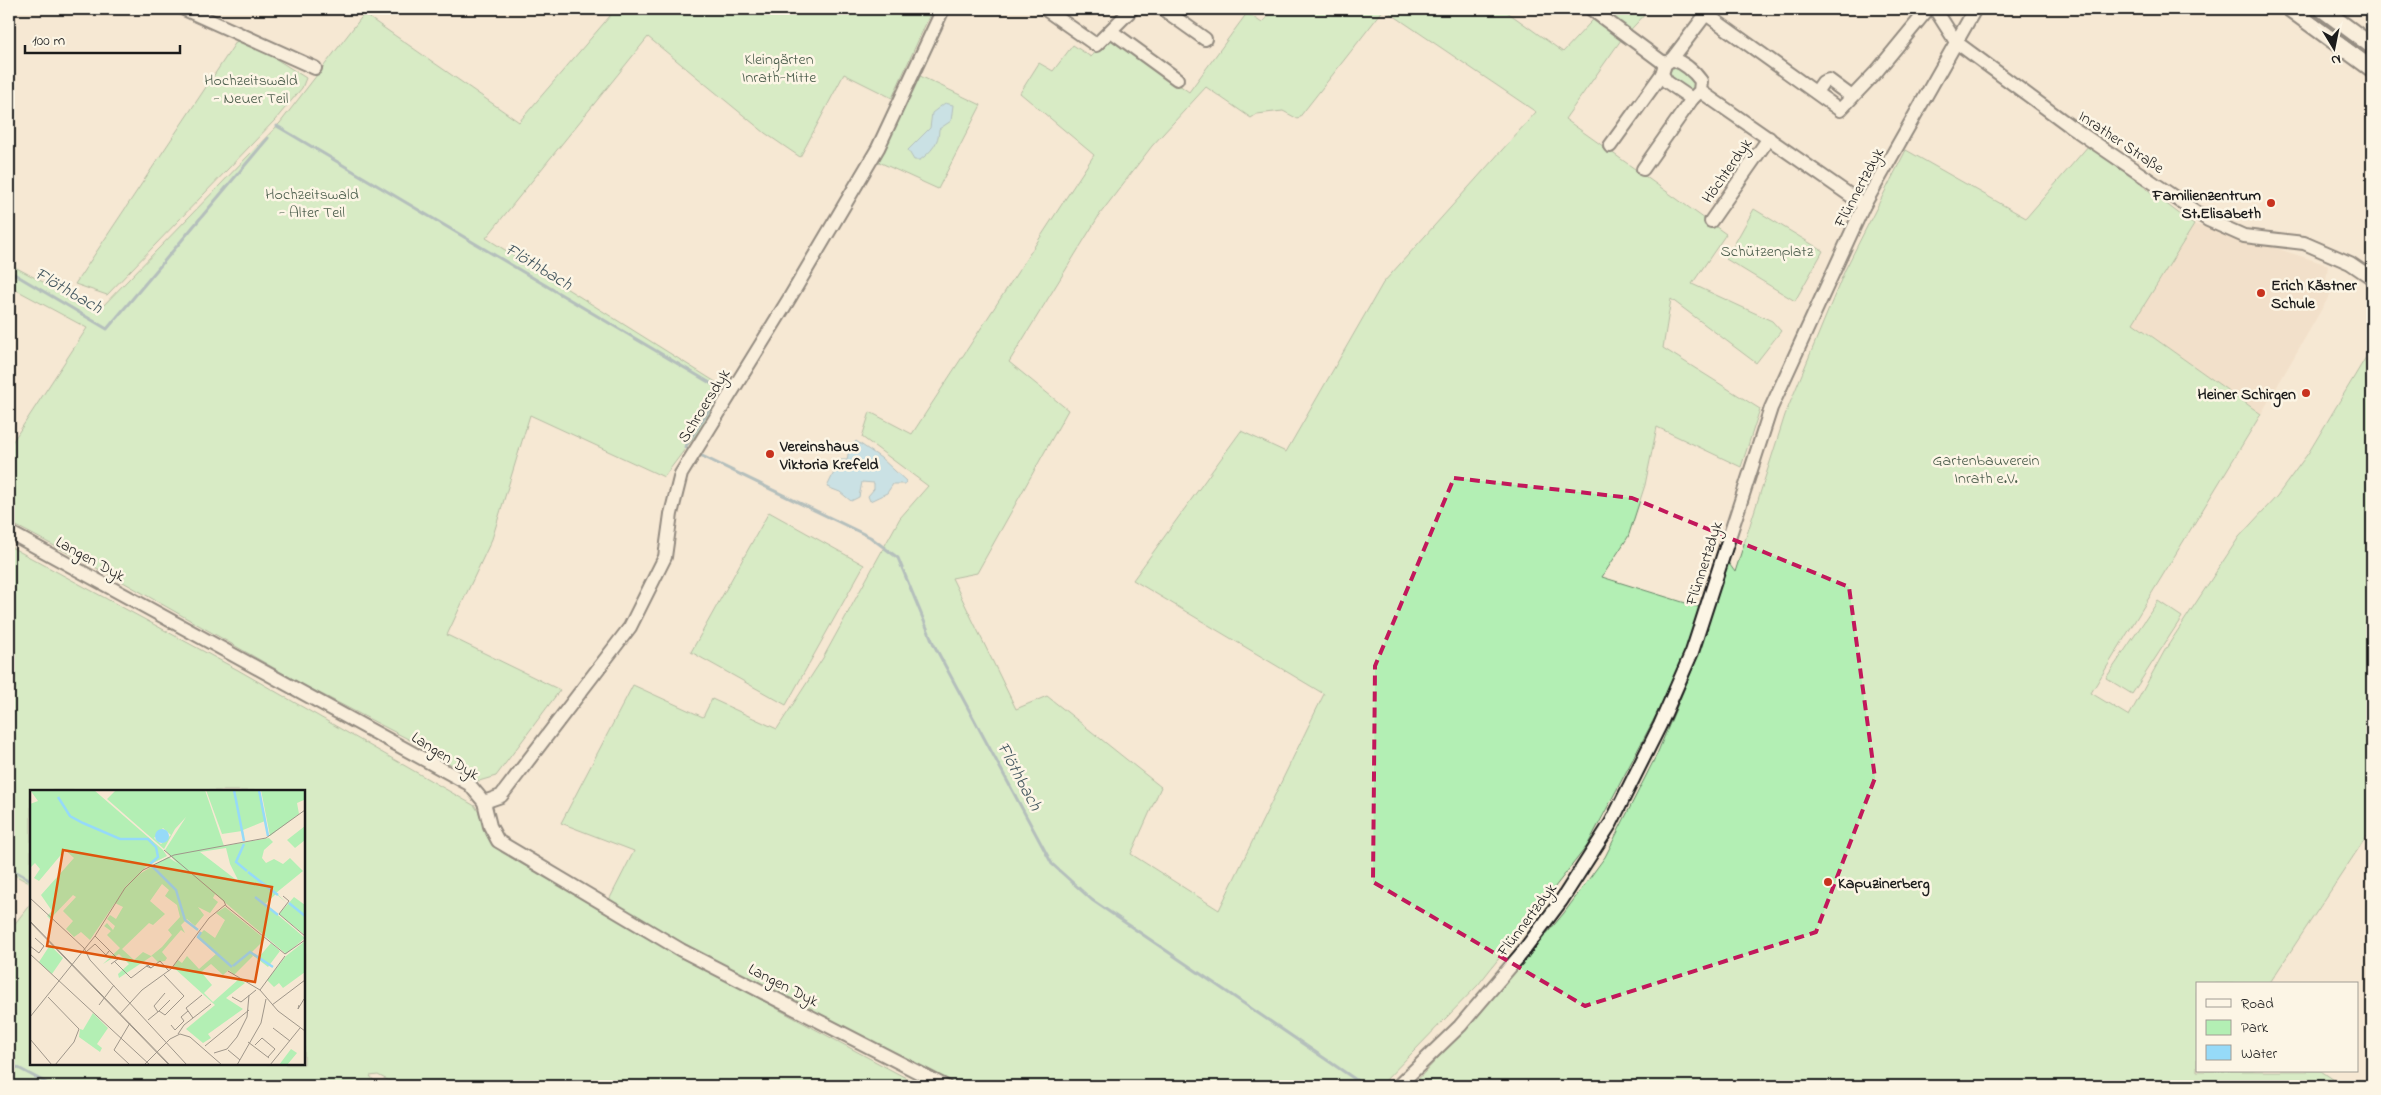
<svg xmlns="http://www.w3.org/2000/svg" width="2381" height="1095" font-family="'Indie Flower',sans-serif">
  <style>
    .built { fill: #eed8be }
    .green { fill: #b3efb4; stroke: #688668; fill-rule: evenodd }
    .water { fill: #96daf8; stroke: #658ea0 }
    .lines { fill: none; stroke-linecap: round; stroke-linejoin: round }
    .stream { stroke: #658ea0; stroke-width: 3 }
    .minor-casing { stroke: #1c1c1c; stroke-width: 16 }
    .tertiary-casing { stroke: #1c1c1c; stroke-width: 19 }
    .minor { stroke: #fcf5e5; stroke-width: 12 }
    .tertiary { stroke: #fcf5e5; stroke-width: 15 }
    .tram { stroke: #1c1c1c; stroke-width: 1 }
    .marked { fill: none; stroke: #c2185b; stroke-width: 4; stroke-dasharray: 10 6; stroke-linejoin: round }
    .poi-dot { fill: #c8321e; stroke: #fcf5e5; stroke-width: 2 }
    .labels { text-anchor: middle; stroke-width: 5; stroke-linejoin: round; paint-order: stroke }
    .park-label { font-size: 16px; fill: #495b4a; stroke: #fcf5e5 }
    .street-label { font-size: 16px; fill: #1c1c1c; stroke: #fcf5e5 }
    .poi-label { font-size: 16px; font-weight: bold; fill: #1c1c1c; stroke: #fcf5e5; text-anchor: start }
    .water-label { font-size: 18px; font-style: italic; fill: #41555e; stroke: #fcf5e5 }
    .inset-river { fill: none; stroke: #96daf8; stroke-width: 2.5 }
    .inset-road { fill: none; stroke: #9f968a; stroke-width: 1 }
    .view { fill: #de560d; fill-opacity: 0.15; stroke: #de560d; stroke-width: 2.5 }
    .inset-edge { fill: none; stroke: #1c1c1c; stroke-width: 2.5 }
  </style>
  <rect width="100%" height="100%" fill="#f6e8d3"/>
  <filter id="ink" filterUnits="userSpaceOnUse"><feTurbulence type="fractalNoise" baseFrequency=".02" numOctaves="2"/><feDisplacementMap in="SourceGraphic" scale="10" xChannelSelector="R" yChannelSelector="G"/><feConvolveMatrix kernelMatrix="1 2 1 2 8 2 1 2 1" color-interpolation-filters="sRGB"/></filter>
  <g filter="url(#ink)">
    <!-- built -->
    <path class="built" d="M 2194,225 L 2214,228 L 2328,265 L 2326,281 L 2335,286 L 2261,414 L 2133,323 Z"/>
    <!-- green -->
    <g class="green">
      <path d="M 616,9 L 929,9 L 932,10 L 892,98 L 844,74 L 800,157 L 765,133 L 648,37 L 486,238 L 722,386 L 731,388 L 664,477 L 530,415 L 492,539 L 447,635 L 560,690 L 496,776 L 479,781 L 410,740 L 302,684 L 123,582 L 9,522 L 9,447 L 87,328 L 9,286 L 9,264 L 98,311 L 280,123 L 364,14 L 519,122 Z"/>
      <path d="M 1275,9 L 1503,9 L 1563,52 L 1603,9 L 1650,9 L 1621,40 L 1565,119 L 1726,234 L 1692,284 L 1772,321 L 1781,331 L 1756,363 L 1671,299 L 1663,348 L 1760,409 L 1741,467 L 1657,427 L 1645,485 L 1628,537 L 1602,577 L 1705,609 L 1691,649 L 1587,846 L 1478,985 L 1380,1086 L 946,1086 L 608,902 L 634,851 L 561,823 L 633,685 L 703,717 L 712,699 L 777,729 L 823,658 L 900,518 L 928,486 L 862,437 L 870,412 L 912,434 L 1094,155 L 1020,93 L 1039,63 L 1053,71 L 1073,45 L 1091,57 L 1110,36 L 1189,92 L 1247,13 L 1262,23 ZM 1384,9 L 1536,112 L 1383,283 L 1286,452 L 1241,431 L 1133,580 L 1324,694 L 1219,910 L 1131,854 L 1161,787 L 1047,696 L 1016,709 L 952,578 L 977,573 L 1068,410 L 1009,362 L 1100,214 L 1152,146 L 1206,87 L 1251,118 L 1257,114 L 1283,111 L 1298,119 Z"/>
      <path d="M 240,36 L 306,78 L 302,88 L 275,120 L 107,295 L 75,284 Z"/>
      <path d="M 1674,65 L 1699,80 L 1693,91 L 1690,92 L 1668,76 Z"/>
      <path d="M 916,74 L 981,105 L 938,189 L 879,162 Z"/>
      <path d="M 2089,145 L 2194,225 L 2133,323 L 2261,414 L 2091,693 L 2129,716 L 2165,650 L 2239,537 L 2277,496 L 2309,452 L 2372,347 L 2372,828 L 2269,984 L 2197,984 L 2197,1071 L 2321,1071 L 2343,1086 L 1412,1086 L 1488,1004 L 1564,913 L 1605,857 L 1657,754 L 1698,656 L 1692,652 L 1727,561 L 1735,572 L 1785,415 L 1845,270 L 1906,150 L 2026,218 Z"/>
      <path d="M 1754,209 L 1823,251 L 1795,301 L 1726,259 Z"/>
      <path d="M 769,512 L 864,565 L 786,705 L 691,652 Z"/>
      <path d="M 9,546 L 238,670 L 475,806 L 501,852 L 783,1012 L 921,1086 L 399,1086 L 378,1075 L 370,1076 L 378,1086 L 9,1086 L 9,931 L 31,903 L 31,1064 L 304,1064 L 304,791 L 31,791 L 31,884 L 9,872 Z"/>
      <path d="M 2158,601 L 2182,617 L 2132,694 L 2106,678 Z"/>
    </g>
    <!-- water -->
    <g class="water">
      <path d="M 945,103 L 953,105 L 951,121 L 939,129 C 939,143 931,152 920,160 L 914,160 L 908,150 L 930,128 L 932,113 Z"/>
      <path d="M 856,441 L 881,458 L 906,481 L 905,484 L 893,484 L 887,493 L 870,501 L 868,496 L 874,489 L 874,483 L 862,482 L 859,497 L 851,501 L 840,492 L 827,487 L 840,460 L 847,460 L 849,449 Z"/>
    </g>
    <g class="lines">
      <!-- stream -->
      <g class="stream">
        <path d="M 277,126 L 722,390 L 685,447 L 691,450"/>
        <path d="M 9,271 L 107,329 L 268,138"/>
        <path d="M 698,454 L 870,537 L 898,558 L 934,645 L 1052,864 L 1092,900 L 1365,1086"/>
        <path d="M 9,868 L 31,880"/>
        <path d="M 9,1063 L 52,1086"/>
      </g>
      <defs>
        <g id="minor">
          <path d="M 184,9 L 315,68"/>
          <path d="M 1045,9 L 1096,45 L 1132,9"/>
          <path d="M 1163,9 L 1205,39"/>
          <path d="M 1591,9 L 1665,64"/>
          <path d="M 1935,9 L 1956,42 L 2070,126 L 2208,220 L 2244,236 L 2304,243 L 2350,263 L 2372,278"/>
          <path d="M 1111,31 L 1177,79"/>
          <path d="M 1672,59 L 1706,14 L 1840,110 L 1877,71 L 1928,9"/>
          <path d="M 1700,91 L 1692,99 L 1667,82 L 1662,74 L 1665,64 L 1672,59 C 1685,63 1693,70 1701,81 L 1700,91 L 1864,205"/>
          <path d="M 1816,92 L 1823,82 L 1829,80 L 1852,97"/>
          <path d="M 1610,146 L 1662,74"/>
          <path d="M 1643,169 L 1692,99"/>
          <path d="M 1711,221 L 1769,138"/>
          <path d="M 9,532 L 469,784 L 484,802 L 490,826 L 498,841 L 681,950 L 945,1086"/>
          <path d="M 484,802 L 501,796 L 630,627 L 665,557 L 671,514 L 681,474 L 789,299 L 878,148 L 943,9"/>
          <path d="M 1398,1086 L 1460,1026 L 1522,953 L 1561,901 L 1611,823 L 1660,725 L 1692,652 L 1771,408 L 1864,205 L 1975,9"/>
        </g>
        <g id="tertiary">
          <path d="M 2290,9 L 2372,69"/>
          <path d="M 2322,9 L 2372,46"/>
        </g>
      </defs>
      <!-- minor casing -->
      <use href="#minor" class="minor-casing"/>
      <!-- tertiary casing -->
      <use href="#tertiary" class="tertiary-casing"/>
      <!-- minor -->
      <use href="#minor" class="minor"/>
      <!-- tertiary -->
      <use href="#tertiary" class="tertiary"/>
      <!-- tram -->
      <path class="tram" d="M 2303,9 L 2372,59"/>
    </g>
  </g>
  <!-- marked area -->
  <path d="M0 0H2381V1095H0ZM 1454,478 L 1632,498 L 1849,587 L 1875,778 L 1816,932 L 1585,1006 L 1373,882 L 1375,666 Z" fill="#f6e8d3" fill-opacity=".55" fill-rule="evenodd"/>
  <path class="marked" d="M 1454,478 L 1632,498 L 1849,587 L 1875,778 L 1816,932 L 1585,1006 L 1373,882 L 1375,666 Z"/>
  <!-- markers -->
  <g class="poi-dot">
    <circle cx="2271" cy="203" r="5"/>
    <circle cx="2261" cy="293" r="5"/>
    <circle cx="2306" cy="393" r="5"/>
    <circle cx="770" cy="454" r="5"/>
    <circle cx="1828" cy="882" r="5"/>
  </g>
  <g class="labels">
    <!-- park labels -->
    <g class="park-label">
      <text x="779" y="64">Kleingärten<tspan x="779" dy="18">Inrath-Mitte</tspan></text>
      <text x="251" y="85">Hochzeitswald<tspan x="251" dy="18">- Neuer Teil</tspan></text>
      <text x="312" y="199">Hochzeitswald<tspan x="312" dy="18">- Alter Teil</tspan></text>
      <text x="1767" y="256">Schützenplatz</text>
      <text x="1986" y="465">Gartenbauverein<tspan x="1986" dy="18">Inrath e.V.</tspan></text>
    </g>
    <!-- street labels -->
    <g class="street-label">
      <text transform="translate(2122 141) rotate(34)" y="6">Inrather Straße</text>
      <text transform="translate(1726 170) rotate(-55)" y="6">Höchterdyk</text>
      <text transform="translate(1858 187) rotate(-62)" y="6">Flünnertzdyk</text>
      <text transform="translate(703 405) rotate(-58)" y="6">Schroersdyk</text>
      <text transform="translate(91 558) rotate(29)" y="6">Langen Dyk</text>
      <text transform="translate(1703 563) rotate(-72)" y="6">Flünnertzdyk</text>
      <text transform="translate(446 755) rotate(32)" y="6">Langen Dyk</text>
      <text transform="translate(1526 919) rotate(-53)" y="6">Flünnertzdyk</text>
      <text transform="translate(784 984) rotate(27)" y="6">Langen Dyk</text>
    </g>
    <!-- poi labels -->
    <g class="poi-label">
      <text x="2261" y="200" text-anchor="end">Familienzentrum<tspan x="2261" dy="18">St.Elisabeth</tspan></text>
      <text x="2271" y="290">Erich Kästner<tspan x="2271" dy="18">Schule</tspan></text>
      <text x="2296" y="399" text-anchor="end">Heiner Schirgen</text>
      <text x="780" y="451">Vereinshaus<tspan x="780" dy="18">Viktoria Krefeld</tspan></text>
      <text x="1838" y="888">Kapuzinerberg</text>
    </g>
    <!-- water labels -->
    <g class="water-label">
      <text transform="translate(539 266) rotate(31)" y="6">Flöthbach</text>
      <text transform="translate(69 290) rotate(30)" y="6">Flöthbach</text>
      <text transform="translate(1020 776) rotate(62)" y="6">Flöthbach</text>
    </g>
  </g>
  <!-- overview -->
  <g transform="translate(30 790)">
    <rect width="275" height="275" fill="#f6e8d3"/>
    <path d="M 0,0 L 64,0 L 133,60 L 137,66 L 117,76 L 91,101 L 111,83 L 138,67 L 147,73 L 135,60 L 156,27 L 145,39 L 134,59 L 77,9 L 86,0 L 175,0 L 194,56 L 239,48 L 243,52 L 234,60 L 232,68 L 236,73 L 244,69 L 253,74 L 260,68 L 273,81 L 246,103 L 257,113 L 246,104 L 235,114 L 275,148 L 256,164 L 185,104 L 183,108 L 188,112 L 180,123 L 168,117 L 174,125 L 165,136 L 157,129 L 151,135 L 155,143 L 151,140 L 132,162 L 137,168 L 135,171 L 128,172 L 122,166 L 89,188 L 88,184 L 99,174 L 89,164 L 73,174 L 90,158 L 77,145 L 81,141 L 74,136 L 77,133 L 83,140 L 85,136 L 77,129 L 80,125 L 86,129 L 93,117 L 85,113 L 60,150 L 51,142 L 44,147 L 36,139 L 43,131 L 33,121 L 46,107 L 43,105 L 20,129 L 17,126 L 22,121 L 11,105 L 44,68 L 35,60 L 9,91 L 4,88 L 10,79 L 5,73 L 0,78 L 0,14 L 8,11 ZM 133,38 L 141,45 L 131,54 L 124,48 ZM 196,58 L 200,74 L 209,92 L 170,62 ZM 132,94 L 139,100 L 135,106 L 147,115 L 150,127 L 138,140 L 142,145 L 132,157 L 121,166 L 113,162 L 104,170 L 92,159 L 119,133 L 123,135 L 135,124 L 120,111 ZM 176,0 L 229,0 L 239,46 L 235,31 L 213,40 L 214,52 L 212,41 L 192,44 ZM 231,0 L 275,0 L 274,10 L 267,13 L 269,24 L 240,46 ZM 275,36 L 275,50 L 265,58 L 257,50 ZM 264,107 L 275,115 L 275,145 L 249,124 ZM 195,117 L 235,149 L 222,162 L 229,167 L 241,153 L 250,161 L 238,177 L 221,164 L 223,166 L 204,185 L 199,180 L 193,185 L 181,174 L 171,182 L 182,195 L 174,203 L 183,212 L 209,189 L 215,193 L 196,208 L 213,219 L 178,244 L 181,248 L 173,253 L 156,239 L 185,215 L 143,177 L 148,170 L 152,173 L 157,166 L 169,179 L 186,164 L 167,147 L 174,140 L 185,148 L 195,130 L 186,123 ZM 275,151 L 275,182 L 253,198 L 249,193 L 244,197 L 237,190 L 256,166 ZM 20,155 L 33,168 L 22,184 L 9,172 ZM 63,223 L 78,238 L 67,254 L 72,258 L 70,262 L 49,247 L 50,239 L 53,240 ZM 261,259 L 267,263 L 257,275 L 249,275 Z" fill="#b3efb4" fill-rule="evenodd"/>
    <path d="M125 46a7 7 0 1 1 14 0a7 7 0 1 1-14 0Z" fill="#96daf8"/>
    <path class="inset-river" d="M 204,0 L 214,51M 229,0 L 238,46M 28,7 L 40,26 L 53,33 L 90,49 L 118,49 L 126,57 L 128,67 L 120,74M 214,54 L 206,72 L 217,81M 122,76 L 146,100 L 155,130 L 168,140M 218,82 L 248,105M 225,107 L 248,125M 259,113 L 275,126M 171,142 L 168,147 L 202,177M 203,176 L 220,162 L 243,177"/>
    <path class="inset-road" d="M 134,60 L 194,111 L 196,116 L 255,164 L 275,150M 253,106 L 259,111 L 249,124 L 275,146M 0,108 L 54,158 L 60,170 L 157,275M 0,131 L 140,275M 0,132 L 139,275M 65,146 L 80,161 L 77,158M 0,156 L 9,163 L 14,156 L 5,148M 80,161 L 88,169 L 81,174M 56,162 L 65,154 L 76,165 L 79,161M 0,164 L 120,275M 85,172 L 101,188 L 118,175 L 121,178 L 116,176M 121,178 L 130,171 L 139,181M 198,181 L 230,200M 230,200 L 248,221 L 275,241M 230,200 L 255,166M 18,207 L 49,239 L 44,252 L 25,275M 202,207 L 211,212 L 226,200M 69,215 L 84,195M 242,215 L 275,190M 269,215 L 268,219 L 274,209M 129,221 L 140,210M 128,222 L 124,216 L 135,203M 90,224 L 112,200 L 141,179 L 179,128 L 195,115M 0,227 L 65,146 L 95,98 L 113,80 L 144,65 L 236,48 L 275,20M 163,228 L 156,218 L 172,205M 118,230 L 129,221 L 135,225 L 154,206 L 134,185M 141,235 L 145,240 L 154,231 L 151,227 L 158,221M 243,238 L 260,251M 148,244 L 154,235 L 181,214M 0,249 L 22,275M 218,252 L 239,268M 225,255 L 232,248 L 245,259 L 238,267M 175,256 L 219,220M 198,260 L 210,270M 184,263 L 197,259 L 207,247 L 217,227 L 219,205M 100,275 L 84,260 L 100,233M 114,275 L 140,249 L 150,244 L 160,247 L 192,275M 207,275 L 231,233 L 236,209M 240,275 L 270,238"/>
    <path class="view" d="M 33,60 L 242,97 L 225,192 L 17,156 Z"/>
    <rect width="275" height="275" class="inset-edge"/>
  </g>
  <!-- margin -->
  <rect width="2381" height="1095" fill="none" stroke="#fcf5e5" stroke-width="30"/>
  <rect x="15" y="15" width="2351" height="1065" fill="none" stroke="#1c1c1c" stroke-width="2" filter="url(#ink)"/>
  <!-- legend -->
  <rect x="2196" y="982" width="162" height="90" fill="#fcf5e5" stroke="#a29e95"/>
  <rect x="2206" y="999" width="25" height="8" fill="#fcf5e5" stroke="#a29e95"/>
  <text x="2241" y="1008" font-size="15" fill="#1c1c1c">Road</text>
  <rect x="2206" y="1020" width="25" height="15" fill="#b3efb4" stroke="#a29e95"/>
  <text x="2241" y="1032" font-size="15" fill="#1c1c1c">Park</text>
  <rect x="2206" y="1045" width="25" height="15" fill="#96daf8" stroke="#a29e95"/>
  <text x="2241" y="1058" font-size="15" fill="#1c1c1c">Water</text>
  <!-- north arrow -->
  <g transform="translate(2334 48) rotate(170)" stroke="#fcf5e5" stroke-width="4" paint-order="stroke">
  <path d="M0-4L9 19L0 12L-9 19Z" fill="#1c1c1c"/>
  <text y="-8" font-size="14" font-weight="bold" text-anchor="middle" fill="#1c1c1c">N</text>
  </g>
  <!-- scale -->
  <path d="M25 45v8h155v-8" fill="none" stroke="#1c1c1c" stroke-width="2.5"/>
  <text x="32" y="45" font-size="15" fill="#1c1c1c" stroke="#fcf5e5" stroke-width="4" paint-order="stroke">100 m</text>
</svg>
